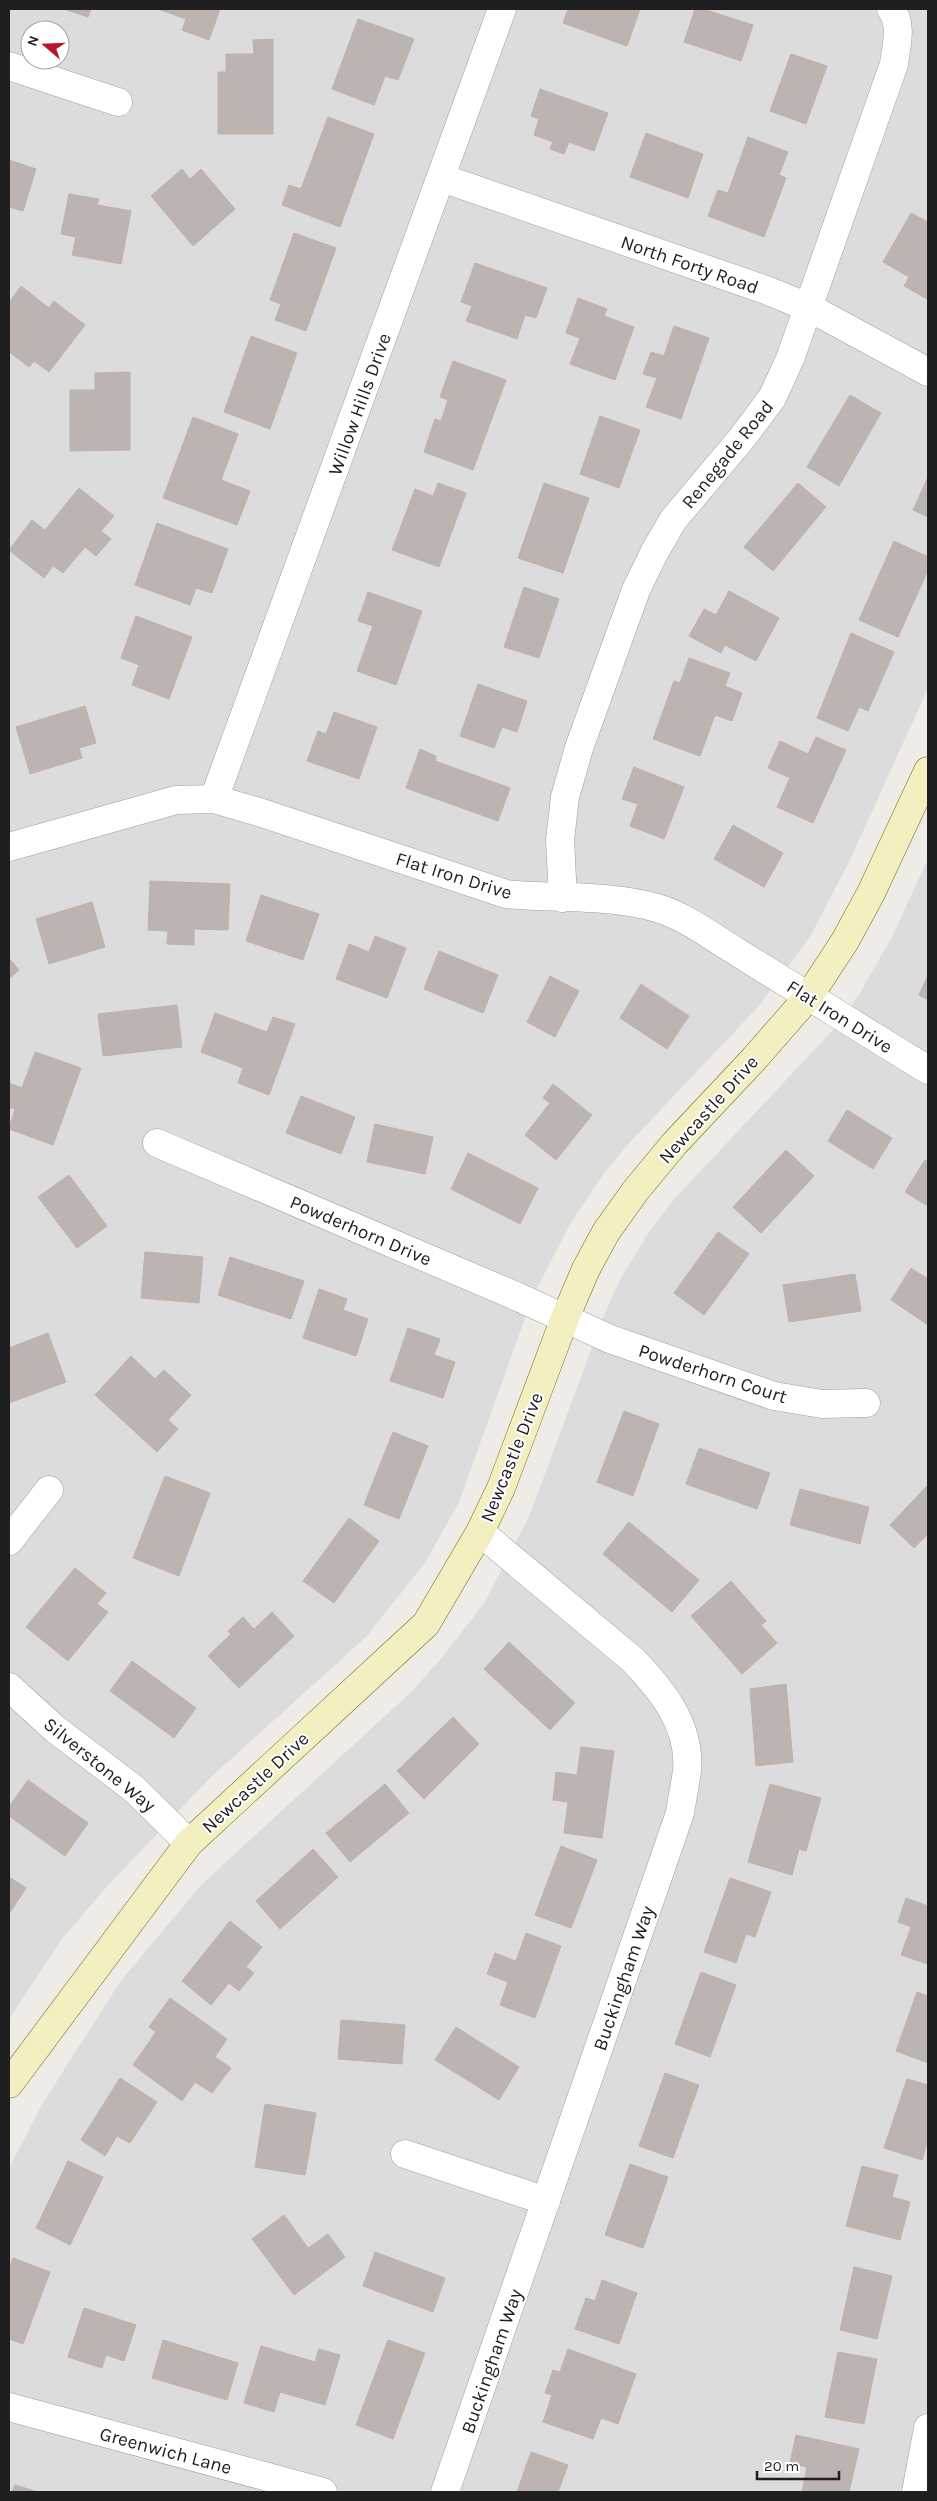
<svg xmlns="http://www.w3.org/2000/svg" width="937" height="2501" font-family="Karla,sans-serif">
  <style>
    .residential { fill: #dddcdd; fill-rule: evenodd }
    .building { fill: #bcb4b0; stroke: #bfb1aa }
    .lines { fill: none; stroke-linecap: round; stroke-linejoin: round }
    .street-casing { stroke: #a0a0a0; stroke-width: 29 }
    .secondary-casing { stroke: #6d6b10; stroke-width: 29 }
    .street { stroke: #fff; stroke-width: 28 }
    .secondary { stroke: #f3efc0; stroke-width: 28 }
    .labels { text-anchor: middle; stroke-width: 4; stroke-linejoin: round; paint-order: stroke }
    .street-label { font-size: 19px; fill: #1f1f1f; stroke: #fff }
  </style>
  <rect width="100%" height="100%" fill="#efebe7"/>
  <!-- residential -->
  <g class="residential">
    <path d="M 9,9 L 928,9 L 928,688 L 850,860 L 811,935 L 759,1006 L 631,1141 L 604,1173 L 570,1224 L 533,1296 L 459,1502 L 425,1563 L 366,1637 L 210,1778 L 102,1892 L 62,1939 L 9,2019 ZM 30,30 L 60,30 L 60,60 L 30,60 Z"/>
    <path d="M 928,859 L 928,2492 L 9,2492 L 9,2168 L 43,2103 L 120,1982 L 201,1885 L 411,1692 L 440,1660 L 485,1602 L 529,1517 L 604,1315 L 619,1282 L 649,1232 L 676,1197 L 834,1029 L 857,998 L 892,937 Z"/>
  </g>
  <!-- building -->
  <g class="building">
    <path d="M 64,9 L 91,9 L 88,17 Z"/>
    <path d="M 158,9 L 220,9 L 209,40 L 182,30 L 186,19 Z"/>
    <path d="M 568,9 L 640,9 L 627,46 L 563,23 Z"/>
    <path d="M 695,9 L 703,9 L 753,25 L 741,61 L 684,42 Z"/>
    <path d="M 358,19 L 414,39 L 398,80 L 385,76 L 374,105 L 332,89 Z"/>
    <path d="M 273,39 L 273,134 L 218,134 L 218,72 L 226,72 L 226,54 L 254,54 L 253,40 Z"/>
    <path d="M 791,54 L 827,66 L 806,124 L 770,111 Z"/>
    <path d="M 540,89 L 608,113 L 594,151 L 569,142 L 564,154 L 550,149 L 553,142 L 534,135 L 539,119 L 531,116 Z"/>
    <path d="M 328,117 L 374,134 L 340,227 L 282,205 L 289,185 L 301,189 Z"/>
    <path d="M 646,133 L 703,154 L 688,198 L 630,177 Z"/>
    <path d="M 748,137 L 788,152 L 779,175 L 786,178 L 764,237 L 708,216 L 718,190 L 728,193 Z"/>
    <path d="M 9,160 L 36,169 L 23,211 L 9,207 Z"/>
    <path d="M 182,169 L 190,179 L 201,169 L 235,209 L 193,246 L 151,196 Z"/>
    <path d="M 69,194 L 99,199 L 97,205 L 131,211 L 121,264 L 72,255 L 76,237 L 61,234 Z"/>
    <path d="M 911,213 L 928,222 L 927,299 L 904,286 L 909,277 L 883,262 Z"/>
    <path d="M 294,233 L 336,248 L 306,331 L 275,320 L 281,304 L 270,300 Z"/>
    <path d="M 475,263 L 547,288 L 536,318 L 525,315 L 517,339 L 466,321 L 472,306 L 461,302 Z"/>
    <path d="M 21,286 L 49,308 L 54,301 L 85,325 L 49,372 L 34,361 L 29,367 L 9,352 L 9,303 Z"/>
    <path d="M 578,298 L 607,309 L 604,316 L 634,327 L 615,380 L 570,364 L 580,338 L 566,333 Z"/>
    <path d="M 674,326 L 709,338 L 681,419 L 646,407 L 657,378 L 643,374 L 651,352 L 664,356 Z"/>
    <path d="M 251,336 L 297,353 L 270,429 L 224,412 Z"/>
    <path d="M 453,361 L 506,380 L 473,470 L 424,452 L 435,419 L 441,421 L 448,400 L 440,397 Z"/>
    <path d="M 130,372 L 130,450 L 70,451 L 70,390 L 95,390 L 95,373 Z"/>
    <path d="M 850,395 L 881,413 L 839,486 L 807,467 Z"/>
    <path d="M 600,416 L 640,430 L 619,488 L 580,474 Z"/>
    <path d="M 193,417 L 238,434 L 221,480 L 250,491 L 237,525 L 163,498 Z"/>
    <path d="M 928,477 L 928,517 L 913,510 Z"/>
    <path d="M 438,483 L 466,493 L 439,567 L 392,550 L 415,489 L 433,496 Z"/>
    <path d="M 544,483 L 589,498 L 563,573 L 518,558 Z"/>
    <path d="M 798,483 L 826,507 L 773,571 L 744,547 Z"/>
    <path d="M 79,488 L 114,516 L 101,531 L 111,539 L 96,556 L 85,547 L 63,573 L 53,566 L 44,578 L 9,550 L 32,520 L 45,530 Z"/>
    <path d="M 157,523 L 228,549 L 212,593 L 196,588 L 190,605 L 135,585 Z"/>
    <path d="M 894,541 L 928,557 L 928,570 L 898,637 L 859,620 Z"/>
    <path d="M 524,587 L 559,599 L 539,658 L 504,647 Z"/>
    <path d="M 729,591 L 779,618 L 756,661 L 725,645 L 721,653 L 689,636 L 704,609 L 716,615 Z"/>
    <path d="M 368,592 L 422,611 L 396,685 L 357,671 L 373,626 L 358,621 Z"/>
    <path d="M 136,616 L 192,637 L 169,699 L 132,685 L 139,665 L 121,658 Z"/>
    <path d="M 851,633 L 894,652 L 868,711 L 859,707 L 848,731 L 817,718 Z"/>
    <path d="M 689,658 L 730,673 L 725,686 L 742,693 L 732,721 L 715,715 L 700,756 L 653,739 L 674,681 L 680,683 Z"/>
    <path d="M 478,684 L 527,701 L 517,732 L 502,727 L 494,748 L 460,736 Z"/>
    <path d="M 85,706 L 96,743 L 79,748 L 82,758 L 30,774 L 16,727 Z"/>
    <path d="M 334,712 L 377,727 L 359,779 L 307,761 L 318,731 L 326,734 Z"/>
    <path d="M 816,737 L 846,750 L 813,823 L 777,807 L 790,778 L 768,768 L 780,741 L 808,754 Z"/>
    <path d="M 420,749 L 436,756 L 435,761 L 510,788 L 498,821 L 406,788 Z"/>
    <path d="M 634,767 L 684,787 L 664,839 L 630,826 L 638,804 L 622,799 Z"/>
    <path d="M 733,825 L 783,853 L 764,887 L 714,859 Z"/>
    <path d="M 150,881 L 230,884 L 228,930 L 194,929 L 194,945 L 167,944 L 168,931 L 148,930 Z"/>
    <path d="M 261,895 L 319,914 L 303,960 L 246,941 Z"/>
    <path d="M 92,902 L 105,947 L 49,964 L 36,919 Z"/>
    <path d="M 375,936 L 406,948 L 387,998 L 336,979 L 349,944 L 369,952 Z"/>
    <path d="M 439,951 L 498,975 L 483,1013 L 424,989 Z"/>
    <path d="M 9,958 L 19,970 L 9,979 Z"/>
    <path d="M 928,975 L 928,1000 L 919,995 Z"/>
    <path d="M 550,976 L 579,991 L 555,1037 L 527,1022 Z"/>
    <path d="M 641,984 L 689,1016 L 667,1049 L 620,1018 Z"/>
    <path d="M 177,1005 L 182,1047 L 103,1056 L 98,1014 Z"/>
    <path d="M 215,1013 L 267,1032 L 273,1017 L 295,1024 L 269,1095 L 238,1083 L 243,1068 L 201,1052 Z"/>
    <path d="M 35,1052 L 81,1068 L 53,1145 L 9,1129 L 15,1109 L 9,1107 L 9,1083 L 22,1088 Z"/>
    <path d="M 553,1084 L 592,1115 L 556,1160 L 525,1135 L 550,1103 L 543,1098 Z"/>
    <path d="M 301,1096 L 355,1117 L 341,1154 L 286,1133 Z"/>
    <path d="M 847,1110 L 892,1138 L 873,1169 L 828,1141 Z"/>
    <path d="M 375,1124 L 433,1137 L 425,1174 L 367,1162 Z"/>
    <path d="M 786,1150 L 814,1176 L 761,1233 L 733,1207 Z"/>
    <path d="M 468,1153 L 538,1188 L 520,1224 L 451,1189 Z"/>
    <path d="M 925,1160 L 928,1162 L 928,1206 L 905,1192 Z"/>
    <path d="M 69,1175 L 107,1226 L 77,1248 L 38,1197 Z"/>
    <path d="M 718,1232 L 749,1254 L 704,1315 L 674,1293 Z"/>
    <path d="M 145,1252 L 203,1257 L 199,1303 L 141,1298 Z"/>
    <path d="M 230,1257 L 304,1281 L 291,1319 L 218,1295 Z"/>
    <path d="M 911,1268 L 928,1279 L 928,1325 L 891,1300 Z"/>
    <path d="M 855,1274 L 861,1311 L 789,1322 L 783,1285 Z"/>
    <path d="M 319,1289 L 347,1299 L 343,1310 L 368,1319 L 356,1356 L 303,1338 Z"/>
    <path d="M 408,1328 L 440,1339 L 434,1355 L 455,1362 L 443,1398 L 390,1381 Z"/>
    <path d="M 48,1333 L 66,1382 L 9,1403 L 9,1348 Z"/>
    <path d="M 131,1356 L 155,1379 L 164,1370 L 191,1395 L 168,1420 L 178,1429 L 157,1452 L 95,1395 Z"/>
    <path d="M 624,1411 L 659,1424 L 633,1496 L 597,1482 Z"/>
    <path d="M 393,1432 L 428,1446 L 399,1519 L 364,1505 Z"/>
    <path d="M 699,1448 L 770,1473 L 757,1509 L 686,1484 Z"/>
    <path d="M 165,1476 L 210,1493 L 179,1576 L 133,1558 Z"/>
    <path d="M 928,1485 L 928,1534 L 914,1548 L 890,1525 Z"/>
    <path d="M 800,1489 L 869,1507 L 860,1544 L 790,1525 Z"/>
    <path d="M 349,1518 L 379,1541 L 334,1603 L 303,1581 Z"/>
    <path d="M 629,1522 L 699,1580 L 672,1612 L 603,1554 Z"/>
    <path d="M 75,1568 L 106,1593 L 97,1604 L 108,1612 L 68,1661 L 26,1627 Z"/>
    <path d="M 731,1581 L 766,1621 L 761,1625 L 777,1643 L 742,1674 L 691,1616 Z"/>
    <path d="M 272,1612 L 294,1636 L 239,1688 L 208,1656 L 231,1634 L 228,1631 L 243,1617 L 254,1629 Z"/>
    <path d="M 509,1642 L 575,1703 L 550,1730 L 484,1669 Z"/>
    <path d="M 132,1661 L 196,1708 L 174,1738 L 110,1691 Z"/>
    <path d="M 786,1684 L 793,1762 L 756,1766 L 750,1689 Z"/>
    <path d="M 453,1717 L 479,1744 L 424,1799 L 397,1771 Z"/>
    <path d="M 581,1747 L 614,1751 L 602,1838 L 564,1833 L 568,1802 L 553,1800 L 556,1772 L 577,1775 Z"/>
    <path d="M 28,1780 L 88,1823 L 65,1856 L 9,1816 L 9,1807 Z"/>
    <path d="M 385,1784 L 409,1813 L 350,1862 L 326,1833 Z"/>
    <path d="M 770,1784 L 821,1798 L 806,1851 L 799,1849 L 792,1875 L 748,1862 Z"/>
    <path d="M 561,1846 L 597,1860 L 571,1928 L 535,1915 Z"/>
    <path d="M 313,1849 L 338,1877 L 280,1929 L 256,1901 Z"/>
    <path d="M 9,1877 L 26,1888 L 9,1914 Z"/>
    <path d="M 730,1878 L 771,1892 L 755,1937 L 746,1934 L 736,1963 L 704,1952 Z"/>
    <path d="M 906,1898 L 928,1906 L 928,1964 L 901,1955 L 911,1927 L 898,1922 Z"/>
    <path d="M 230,1921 L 262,1947 L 246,1967 L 254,1973 L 239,1991 L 229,1983 L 211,2005 L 182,1981 Z"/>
    <path d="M 526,1933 L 561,1946 L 535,2018 L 500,2005 L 508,1982 L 487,1974 L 495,1953 L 516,1961 Z"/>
    <path d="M 701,1972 L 736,1985 L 710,2057 L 675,2044 Z"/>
    <path d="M 917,1992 L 928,1996 L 928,2063 L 896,2051 Z"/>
    <path d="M 170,1998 L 227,2039 L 215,2057 L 231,2068 L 212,2093 L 195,2082 L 182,2101 L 133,2065 L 156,2032 L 149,2027 Z"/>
    <path d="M 341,2020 L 405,2025 L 402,2064 L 338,2059 Z"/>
    <path d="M 456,2027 L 519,2067 L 499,2100 L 435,2060 Z"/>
    <path d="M 665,2073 L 699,2085 L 673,2158 L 639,2146 Z"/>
    <path d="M 120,2078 L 157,2102 L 130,2143 L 117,2136 L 105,2156 L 81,2140 Z"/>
    <path d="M 907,2079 L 928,2085 L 928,2139 L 922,2160 L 884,2148 Z"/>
    <path d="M 265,2104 L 316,2113 L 305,2175 L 255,2167 Z"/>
    <path d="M 68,2161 L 103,2177 L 70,2245 L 36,2228 Z"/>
    <path d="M 630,2164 L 668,2177 L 643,2248 L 605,2235 Z"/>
    <path d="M 862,2166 L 898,2175 L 892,2197 L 910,2202 L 900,2240 L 846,2226 Z"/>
    <path d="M 284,2215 L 308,2248 L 328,2234 L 345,2257 L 294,2295 L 252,2239 Z"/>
    <path d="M 375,2252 L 445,2278 L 433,2312 L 363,2286 Z"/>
    <path d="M 13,2258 L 50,2272 L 23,2344 L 9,2339 L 9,2270 Z"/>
    <path d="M 854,2267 L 892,2276 L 877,2339 L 840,2330 Z"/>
    <path d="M 602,2280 L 637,2293 L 619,2344 L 575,2329 L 586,2298 L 595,2301 Z"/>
    <path d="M 84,2308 L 136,2325 L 124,2361 L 106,2355 L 102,2368 L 68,2357 Z"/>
    <path d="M 163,2340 L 238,2363 L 227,2400 L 152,2378 Z"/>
    <path d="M 388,2340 L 425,2353 L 393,2439 L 356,2425 Z"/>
    <path d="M 261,2346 L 315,2362 L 319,2349 L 340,2355 L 325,2405 L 280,2392 L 274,2412 L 244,2403 Z"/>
    <path d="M 568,2349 L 636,2374 L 618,2424 L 601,2418 L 593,2439 L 543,2422 L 552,2395 L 545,2393 L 553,2370 L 560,2372 Z"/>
    <path d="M 838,2352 L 877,2359 L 864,2424 L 825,2417 Z"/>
    <path d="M 796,2435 L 859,2449 L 849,2492 L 802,2492 L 807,2467 L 790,2463 Z"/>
    <path d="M 531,2452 L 568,2465 L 558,2492 L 517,2492 Z"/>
    <path d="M 15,2485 L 38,2492 L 12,2492 Z"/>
  </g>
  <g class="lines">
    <defs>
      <g id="street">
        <path d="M 9,66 L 118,102"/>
        <path d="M 442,178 L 766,290 L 808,307 L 928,372"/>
        <path d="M 214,799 L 502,9"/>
        <path d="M 9,847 L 176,800 L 214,799 L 262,813 L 506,894 C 556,899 609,894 657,908 C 685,916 712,937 737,952 C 801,991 864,1031 928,1070"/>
        <path d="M 563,898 L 560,840 L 565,797 L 579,748 L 636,590 L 654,553 L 673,520 L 742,438 L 772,398 L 790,359 L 894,64 C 896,46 903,25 891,9"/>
        <path d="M 157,1143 L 518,1297 L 610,1339 L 774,1396 L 822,1404 L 866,1403"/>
        <path d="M 9,1541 L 49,1490"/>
        <path d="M 9,1687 L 55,1729 L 134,1789 L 189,1843"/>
        <path d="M 405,2154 L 546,2201"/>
        <path d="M 9,2407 L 323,2492"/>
        <path d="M 445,2492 L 680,1813 C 682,1799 685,1785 687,1771 C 691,1726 662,1690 633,1660 L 480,1532"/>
        <path d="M 916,2492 L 928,2428"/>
      </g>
      <path id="secondary" d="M 9,2084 L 189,1843 L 426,1624 L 480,1532 L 501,1488 L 565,1318 L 586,1269 L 606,1232 L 636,1190 L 675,1143 L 754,1059 L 809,996 L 845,941 L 871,893 L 928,771"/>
    </defs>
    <!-- street casing -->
    <use href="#street" class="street-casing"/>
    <!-- secondary casing -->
    <use href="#secondary" class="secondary-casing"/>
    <!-- street -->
    <use href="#street" class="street"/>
    <!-- secondary -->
    <use href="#secondary" class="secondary"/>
  </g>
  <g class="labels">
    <!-- street labels -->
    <g class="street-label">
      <text transform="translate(690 264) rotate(19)" y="7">North Forty Road</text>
      <text transform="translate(359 404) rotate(-70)" y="7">Willow Hills Drive</text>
      <text transform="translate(727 454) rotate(-51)" y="7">Renegade Road</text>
      <text transform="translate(454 875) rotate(17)" y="7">Flat Iron Drive</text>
      <text transform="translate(840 1016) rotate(32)" y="7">Flat Iron Drive</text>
      <text transform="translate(708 1109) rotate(-48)" y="7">Newcastle Drive</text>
      <text transform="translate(361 1230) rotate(23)" y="7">Powderhorn Drive</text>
      <text transform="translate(713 1373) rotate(18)" y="7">Powderhorn Court</text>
      <text transform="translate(511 1457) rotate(-68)" y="7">Newcastle Drive</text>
      <text transform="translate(100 1764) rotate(39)" y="7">Silverstone Way</text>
      <text transform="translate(255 1782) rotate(-43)" y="7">Newcastle Drive</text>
      <text transform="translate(623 1978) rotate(-71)" y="7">Buckingham Way</text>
      <text transform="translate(491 2361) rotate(-71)" y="7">Buckingham Way</text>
      <text transform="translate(166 2450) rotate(15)" y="7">Greenwich Lane</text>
    </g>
  </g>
  <!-- border -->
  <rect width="937" height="2501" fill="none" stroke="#1f1f1f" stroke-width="20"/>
  <!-- north arrow -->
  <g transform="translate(45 45) rotate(289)"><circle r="24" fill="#ffffff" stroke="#a5a5a5"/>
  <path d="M0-4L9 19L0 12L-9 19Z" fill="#ba142a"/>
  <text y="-8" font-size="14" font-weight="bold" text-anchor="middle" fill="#1f1f1f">N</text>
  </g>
  <!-- scale -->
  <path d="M757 2471v8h82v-8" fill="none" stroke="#1f1f1f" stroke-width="2.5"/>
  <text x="764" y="2471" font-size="15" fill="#1f1f1f" stroke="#ffffff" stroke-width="4" paint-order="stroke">20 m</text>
</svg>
